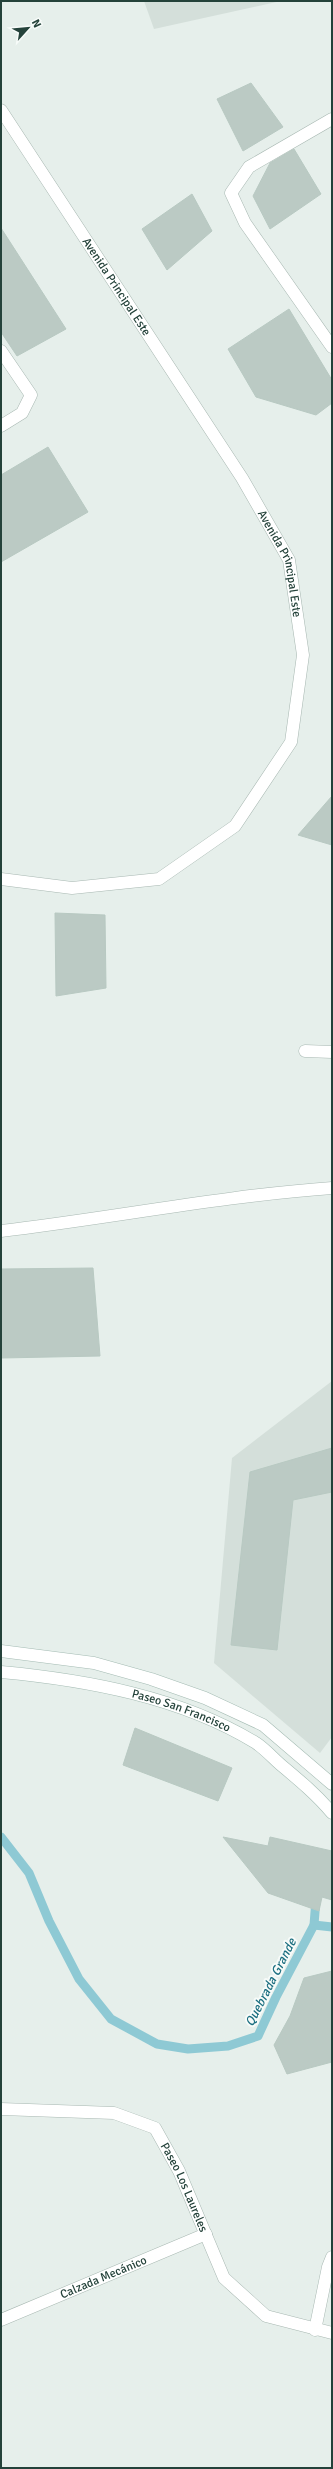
<svg xmlns="http://www.w3.org/2000/svg" width="333" height="2469" font-family="Signika,sans-serif">
  <style>
    .built { fill: #d4dfda }
    .lines { fill: none; stroke-linecap: round; stroke-linejoin: round }
    .stream { stroke: #8ec9d4; stroke-width: 9 }
    .building { fill: #bbcac4; stroke: #b8c9c2 }
    .street-casing { stroke: #a8b8b2; stroke-width: 13 }
    .secondary-casing { stroke: #a4bbb3; stroke-width: 13 }
    .street { stroke: #fff; stroke-width: 12 }
    .secondary { stroke: #fff; stroke-width: 12 }
    .labels { text-anchor: middle; stroke-width: 4; stroke-linejoin: round; paint-order: stroke }
    .street-label { font-size: 12px; fill: #24423a; stroke: #f7fbf9 }
    .water-label { font-size: 13px; font-style: italic; fill: #1c6f80; stroke: #f7fbf9 }
  </style>
  <rect width="100%" height="100%" fill="#e6efeb"/>
  <!-- built -->
  <g class="built">
    <path d="M 144,1 L 281,1 L 154,29 Z"/>
    <path d="M 332,1381 L 332,1737 L 320,1753 L 214,1663 L 232,1458 Z"/>
  </g>
  <g class="lines">
    <!-- stream -->
    <g class="stream">
      <path d="M 1,1837 L 29,1873 L 49,1921 L 79,1979 L 111,2019 L 157,2044 L 188,2049 L 228,2046 L 258,2036 L 276,1997 L 314,1925 L 316,1899"/>
      <path d="M 314,1925 L 332,1927"/>
    </g>
  </g>
  <!-- building -->
  <g class="building">
    <path d="M 251,83 L 283,127 L 243,151 L 217,99 Z"/>
    <path d="M 294,149 L 321,194 L 270,229 L 253,196 L 270,163 Z"/>
    <path d="M 192,194 L 212,231 L 167,270 L 142,229 Z"/>
    <path d="M 1,228 L 66,329 L 17,356 L 1,332 Z"/>
    <path d="M 289,309 L 332,380 L 332,403 L 316,415 L 256,397 L 228,349 Z"/>
    <path d="M 48,447 L 88,512 L 1,562 L 1,475 Z"/>
    <path d="M 332,796 L 332,845 L 298,835 Z"/>
    <path d="M 55,913 L 105,915 L 106,988 L 56,996 Z"/>
    <path d="M 93,1268 L 100,1356 L 1,1358 L 1,1269 Z"/>
    <path d="M 332,1448 L 332,1492 L 293,1500 L 277,1650 L 231,1645 L 250,1472 Z"/>
    <path d="M 135,1728 L 232,1768 L 218,1801 L 123,1765 Z"/>
    <path d="M 223,1837 L 268,1846 L 270,1837 L 332,1851 L 332,1900 L 322,1897 L 319,1911 L 268,1893 Z"/>
    <path d="M 332,1971 L 332,2062 L 287,2074 L 274,2045 L 290,2016 L 304,1978 Z"/>
  </g>
  <g class="lines">
    <defs>
      <g id="street">
        <path id="s1" d="M 1,110 L 242,478 L 289,560 L 303,655 L 291,742 L 235,826 L 159,879 L 72,888 L 1,879"/>
        <path d="M 332,119 L 249,167 L 231,193 L 245,223 L 332,347"/>
        <path d="M 1,351 L 31,395 L 22,413 L 1,426"/>
        <path d="M 305,1051 L 332,1052"/>
        <path d="M 1,1231 C 111,1218 221,1196 332,1188"/>
        <path id="s2" d="M 1,2109 L 114,2113 L 155,2128 L 179,2171 L 224,2278 L 266,2316 L 332,2333"/>
        <path id="s3" d="M 1,2320 L 206,2234"/>
        <path d="M 315,2330 L 328,2267 L 332,2257"/>
      </g>
      <g id="secondary">
        <path d="M 1,1651 L 94,1663 L 151,1679 L 205,1698 L 263,1725 L 332,1784"/>
        <path id="s4" d="M 1,1672 C 87,1680 181,1697 256,1743 C 265,1749 273,1758 281,1765 C 299,1780 317,1795 332,1813"/>
      </g>
    </defs>
    <!-- street casing -->
    <use href="#street" class="street-casing"/>
    <!-- secondary casing -->
    <use href="#secondary" class="secondary-casing"/>
    <!-- street -->
    <use href="#street" class="street"/>
    <!-- secondary -->
    <use href="#secondary" class="secondary"/>
  </g>
  <g class="labels">
    <!-- street labels -->
    <g class="street-label">
      <text dy="4" stroke="none"><textPath href="#s1" startOffset="211">Avenida Principal Este</textPath></text>
      <text dy="4" stroke="none"><textPath href="#s1" startOffset="535">Avenida Principal Este</textPath></text>
      <text dy="4" stroke="none"><textPath href="#s4" startOffset="185">Paseo San Francisco</textPath></text>
      <text dy="4" stroke="none"><textPath href="#s2" startOffset="223">Paseo Los Laureles</textPath></text>
      <text dy="4" stroke="none"><textPath href="#s3" startOffset="111">Calzada Mecánico</textPath></text>
    </g>
    <!-- water labels -->
    <g class="water-label">
      <text transform="translate(270 1982) rotate(-63)" y="5">Quebrada Grande</text>
    </g>
  </g>
  <!-- border -->
  <rect width="333" height="2469" fill="none" stroke="#24423a" stroke-width="4"/>
  <!-- north arrow -->
  <g transform="translate(28 28) rotate(63)" stroke="#f7fbf9" stroke-width="3" paint-order="stroke">
  <path d="M0-3L7 15L0 10L-7 15Z" fill="#24423a"/>
  <text y="-6" font-size="11" font-weight="bold" text-anchor="middle" fill="#24423a">N</text>
  </g>
</svg>
